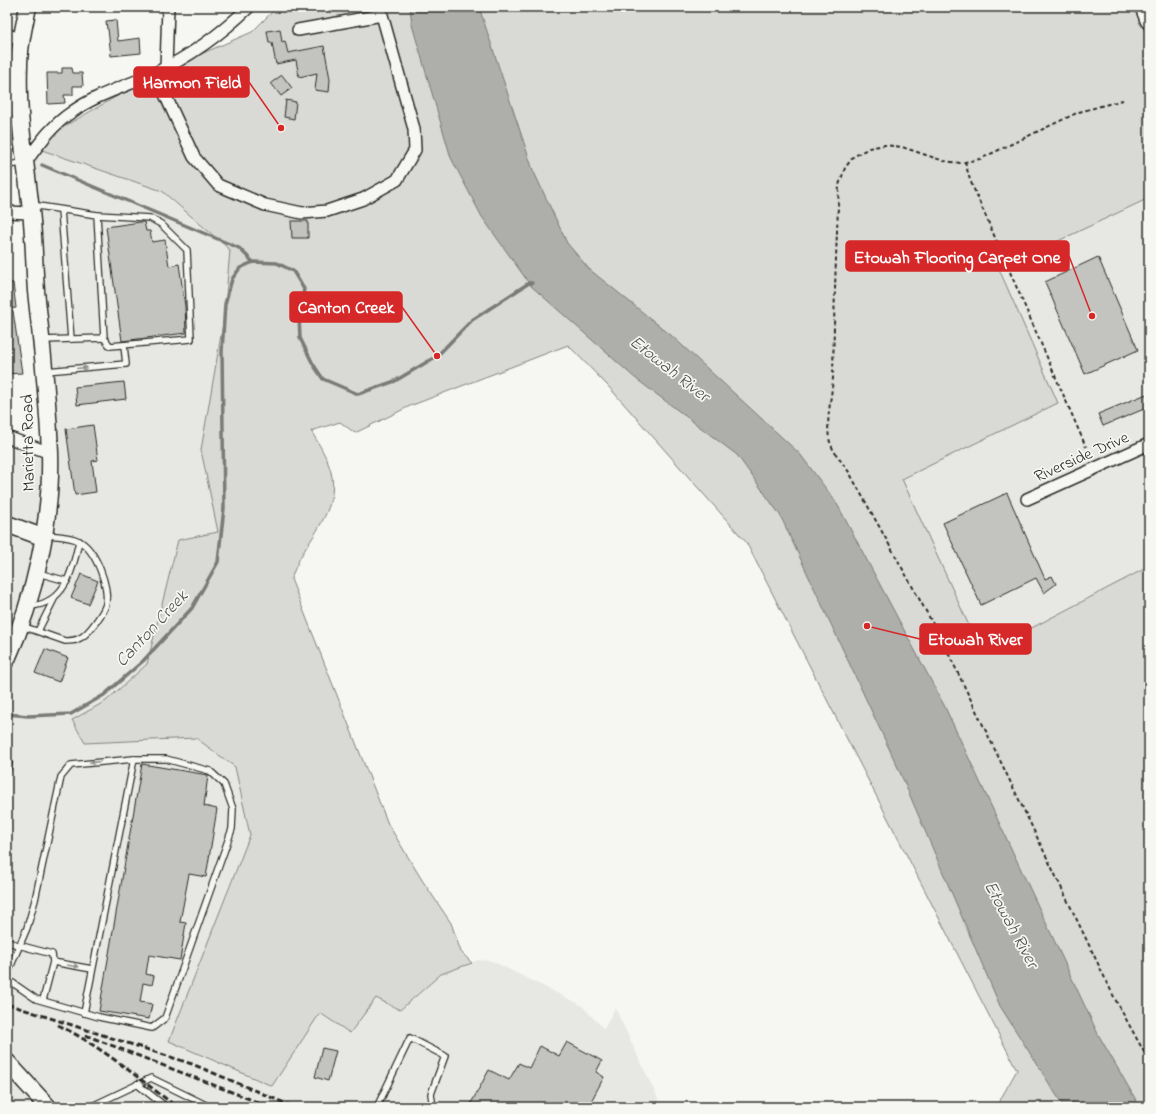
<svg xmlns="http://www.w3.org/2000/svg" width="1156" height="1114" font-family="'Indie Flower',sans-serif">
  <style>
    .built { fill: #e7e7e3 }
    .green { fill: #d9d9d5; stroke: #828280 }
    .water { fill: #aeaeab; stroke: #7a7a78 }
    .lines { fill: none; stroke-linecap: round; stroke-linejoin: round }
    .stream { stroke: #7a7a78; stroke-width: 3.5 }
    .building { fill: #c3c3c0; stroke: #2b2b2b }
    .lane-casing { stroke: #2b2b2b; stroke-width: 8 }
    .street-casing { stroke: #2b2b2b; stroke-width: 14 }
    .secondary-casing { stroke: #2b2b2b; stroke-width: 19 }
    .primary-casing { stroke: #2b2b2b; stroke-width: 20 }
    .path { stroke: #2b2b2b; stroke-width: 2; stroke-dasharray: 4 3; stroke-linecap: butt }
    .lane { stroke: #f6f6f2; stroke-width: 5.5 }
    .street { stroke: #f6f6f2; stroke-width: 11 }
    .secondary { stroke: #f6f6f2; stroke-width: 16 }
    .primary { stroke: #f6f6f2; stroke-width: 17 }
    .rail { stroke: #2b2b2b; stroke-width: 3; stroke-dasharray: 6 3; stroke-linecap: butt }
    .oneway { fill: #90908e }
    .labels { text-anchor: middle; stroke-width: 3.5; stroke-linejoin: round; paint-order: stroke }
    .street-label { font-size: 17px; fill: #2b2b2b; stroke: #f6f6f2 }
    .water-label { font-size: 18px; font-style: italic; fill: #525251; stroke: #f6f6f2 }
    .leader { fill: none; stroke: #d62828; stroke-width: 1.5 }
    .callout-dot { fill: #d62828; stroke: #f6f6f2; stroke-width: 1.5 }
    .callout { fill: #d62828; stroke: #d62828; stroke-width: 1.5 }
    .callout-label { font-size: 18px; text-anchor: middle; font-weight: bold; fill: #fff }
  </style>
  <rect width="100%" height="100%" fill="#f6f6f2"/>
  <filter id="ink" filterUnits="userSpaceOnUse"><feTurbulence type="fractalNoise" baseFrequency=".025" numOctaves="2"/><feDisplacementMap in="SourceGraphic" scale="8" xChannelSelector="R" yChannelSelector="G"/><feConvolveMatrix kernelMatrix="1 2 1 2 8 2 1 2 1" color-interpolation-filters="sRGB"/></filter>
  <g filter="url(#ink)">
    <!-- built -->
    <g class="built">
      <path d="M 30,146 L 162,191 L 230,250 L 224,318 L 201,450 L 218,532 L 178,540 L 147,664 L 106,701 L 73,720 L 85,743 L 196,738 L 235,767 L 250,835 L 226,893 L 272,1086 L 320,1012 L 350,1033 L 376,998 L 401,1010 L 441,974 L 478,960 L 492,961 L 581,1005 L 604,1029 L 615,1008 L 662,1107 L 7,1107 L 7,444 L 44,456 Z"/>
      <path d="M 1149,198 L 1149,569 L 1148,567 L 982,654 L 902,479 L 1057,403 L 999,268 Z"/>
    </g>
    <!-- green -->
    <path class="green" d="M 277,7 L 1134,7 L 1149,40 L 1149,198 L 999,269 L 1058,403 L 902,479 L 982,654 L 1148,567 L 1149,569 L 1149,1107 L 996,1107 L 1017,1070 L 746,542 L 608,386 L 568,345 L 410,406 L 355,433 L 340,422 L 311,431 C 319,444 327,457 331,472 C 339,504 316,531 301,556 C 297,563 294,571 291,579 L 388,824 L 422,880 L 451,923 L 461,952 L 472,963 L 441,974 L 400,1010 L 376,998 L 350,1033 L 320,1013 L 272,1086 L 169,1041 L 250,835 L 235,767 L 196,738 L 85,743 L 72,720 L 106,701 L 147,664 L 178,540 L 218,532 L 201,450 L 224,318 L 230,250 L 162,191 L 30,146 L 159,72 L 252,32 Z"/>
    <!-- water -->
    <path class="water" d="M 410,7 L 479,7 L 533,170 L 567,243 L 589,269 L 672,336 L 800,454 L 836,502 L 944,705 L 1098,1034 L 1140,1107 L 1064,1107 L 1000,1006 L 899,770 L 780,515 L 737,455 L 635,378 L 531,286 L 482,217 L 451,158 L 412,25 Z"/>
    <g class="lines">
      <!-- stream -->
      <g class="stream">
        <path d="M 7,148 L 13,150"/>
        <path d="M 42,165 L 239,248 L 253,262"/>
        <path d="M 7,714 L 28,716 L 71,714 L 104,695 L 143,661 L 192,608 L 218,562 L 224,508 L 222,351 L 225,304 L 232,279 L 240,268 L 253,262 L 277,263 L 293,271 L 304,289 L 299,316 L 300,338 L 313,364 L 323,379 L 358,394 L 395,381 L 437,356 L 472,320 L 529,283 L 532,283"/>
      </g>
    </g>
    <!-- building -->
    <g class="building">
      <path d="M 116,20 L 118,41 L 140,38 L 141,53 L 111,56 L 108,29 L 107,29 L 106,21 Z"/>
      <path d="M 280,29 L 282,42 L 285,41 L 288,53 L 324,46 L 330,79 L 329,92 L 315,90 L 317,73 L 299,77 L 296,60 L 276,64 L 272,43 L 269,43 L 267,31 Z"/>
      <path d="M 62,68 L 72,68 L 73,73 L 82,73 L 83,86 L 73,86 L 73,95 L 64,95 L 65,103 L 48,104 L 47,73 L 62,73 Z"/>
      <path d="M 282,75 L 292,88 L 281,96 L 271,83 Z"/>
      <path d="M 286,100 L 296,102 L 294,119 L 284,117 Z"/>
      <path d="M 291,221 L 308,221 L 308,238 L 292,238 Z"/>
      <path d="M 140,222 L 144,222 L 146,231 L 150,231 L 152,242 L 165,240 L 169,266 L 179,264 L 185,306 L 186,333 L 122,341 L 106,227 Z"/>
      <path d="M 1098,257 L 1138,350 L 1085,374 L 1045,282 Z"/>
      <path d="M 7,283 L 13,283 L 16,308 L 7,309 Z"/>
      <path d="M 7,311 L 13,311 L 22,373 L 7,374 Z"/>
      <path d="M 124,382 L 126,399 L 77,405 L 75,387 Z"/>
      <path d="M 1149,393 L 1149,407 L 1103,426 L 1098,414 Z"/>
      <path d="M 93,425 L 98,460 L 92,461 L 96,492 L 75,495 L 66,429 Z"/>
      <path d="M 1007,493 L 1045,579 L 1052,576 L 1056,584 L 1044,593 L 1036,578 L 981,605 L 943,523 Z"/>
      <path d="M 81,574 L 98,581 L 88,604 L 71,598 Z"/>
      <path d="M 45,649 L 68,658 L 59,682 L 35,673 Z"/>
      <path d="M 142,764 L 208,775 L 204,806 L 217,809 L 206,877 L 189,874 L 180,922 L 186,923 L 180,960 L 149,955 L 146,974 L 154,976 L 152,985 L 143,983 L 140,1002 L 152,1004 L 149,1019 L 99,1011 Z"/>
      <path d="M 567,1042 L 602,1061 L 596,1072 L 604,1077 L 588,1107 L 469,1107 L 489,1070 L 509,1080 L 519,1063 L 529,1068 L 540,1046 L 559,1056 Z"/>
      <path d="M 322,1048 L 336,1051 L 328,1081 L 315,1077 Z"/>
    </g>
    <g class="lines">
      <defs>
        <g id="lane">
          <path d="M 7,165 L 24,163"/>
          <path d="M 7,165 L 7,178"/>
          <path d="M 7,196 L 8,191"/>
          <path d="M 32,205 L 97,215 L 104,338 L 43,340"/>
          <path d="M 61,210 L 71,339"/>
          <path d="M 97,215 L 150,218 L 161,224 L 187,250 L 191,339 L 110,346 L 104,338"/>
          <path d="M 46,371 L 126,364 L 124,346"/>
          <path d="M 38,573 L 67,581"/>
          <path d="M 30,606 C 65,604 73,570 79,541"/>
          <path d="M 22,626 L 65,641 C 71,641 75,641 80,638 C 88,635 104,612 106,604 C 109,586 96,550 79,541 C 70,536 57,536 46,535"/>
          <path d="M 38,631 L 54,599"/>
          <path d="M 7,770 L 9,764"/>
          <path d="M 7,942 L 52,954 L 53,962 L 43,1000"/>
          <path d="M 53,962 L 92,969"/>
          <path d="M 7,975 L 27,928 L 35,900 L 61,777 L 71,765 L 134,759 L 166,759 L 210,771 L 224,784 L 233,809 L 232,829 L 165,1018 L 152,1028 L 99,1017 L 36,999 L 7,979"/>
          <path d="M 84,1013 L 134,759"/>
          <path d="M 137,1084 L 166,1107"/>
          <path d="M 90,1107 L 151,1078 L 210,1107"/>
          <path d="M 377,1107 L 410,1038 L 445,1056 L 431,1094 L 433,1107"/>
        </g>
        <g id="street">
          <path d="M 7,34 L 22,41"/>
          <path d="M 166,68 L 168,7"/>
          <path d="M 155,73 L 194,157 L 218,185 L 265,205 L 302,213 L 327,211 L 363,199 L 397,180 L 415,150 L 414,129 L 382,15 L 298,30"/>
          <path d="M 25,163 C 39,144 52,125 72,112 C 97,94 127,86 155,73 C 189,57 222,33 249,7"/>
          <path d="M 7,212 L 31,213"/>
          <path d="M 7,437 L 50,453"/>
          <path d="M 1027,499 L 1149,444"/>
        </g>
        <g id="secondary">
          <path d="M 7,524 L 42,537"/>
          <path d="M 7,659 C 35,598 52,519 50,453 C 48,399 42,344 36,291 C 34,264 34,238 31,211 C 26,163 17,115 19,66 C 19,46 24,26 28,7"/>
          <path d="M 7,1062 L 48,1107"/>
        </g>
        <path id="primary" d="M 1144,7 L 1149,20"/>
      </defs>
      <!-- lane casing -->
      <use href="#lane" class="lane-casing"/>
      <!-- street casing -->
      <use href="#street" class="street-casing"/>
      <!-- secondary casing -->
      <use href="#secondary" class="secondary-casing"/>
      <!-- primary casing -->
      <use href="#primary" class="primary-casing"/>
      <!-- path -->
      <g class="path">
        <path d="M 1123,100 L 1079,112 L 980,159 L 960,163 L 944,161 L 902,147 L 885,145 L 869,148 L 853,157 L 845,168 L 839,185 C 836,249 834,313 833,377 C 832,397 826,417 829,438 C 831,450 842,462 849,472 L 943,642 L 1115,999 L 1149,1061"/>
        <path d="M 965,162 L 970,180 L 1086,447"/>
      </g>
      <!-- lane -->
      <use href="#lane" class="lane"/>
      <!-- street -->
      <use href="#street" class="street"/>
      <!-- secondary -->
      <use href="#secondary" class="secondary"/>
      <!-- primary -->
      <use href="#primary" class="primary"/>
      <!-- rail -->
      <g class="rail">
        <path d="M 7,1004 L 192,1064 L 294,1107"/>
        <path d="M 58,1025 C 101,1046 138,1078 177,1107"/>
        <path d="M 85,1035 L 270,1107"/>
      </g>
    </g>
    <!-- one-way arrows -->
    <defs><path id="oneway-solid" d="M-6-.8H1V-3.2L6.5 0L1 3.2V.8H-6Z"/></defs>
    <g class="oneway">
      <use href="#oneway-solid" transform="translate(82 368) rotate(-5)"/>
      <use href="#oneway-solid" transform="translate(95 762) rotate(175)"/>
      <use href="#oneway-solid" transform="translate(73 966) rotate(10)"/>
    </g>
  </g>
  <g class="labels">
    <!-- street labels -->
    <g class="street-label">
      <text transform="translate(27 443) rotate(-91)" y="6">Marietta Road</text>
      <text transform="translate(1081 456) rotate(-24)" y="6">Riverside Drive</text>
    </g>
    <!-- water labels -->
    <g class="water-label">
      <text transform="translate(670 368) rotate(38)" y="6">Etowah River</text>
      <text transform="translate(151 628) rotate(-47)" y="6">Canton Creek</text>
      <text transform="translate(1012 924) rotate(62)" y="6">Etowah River</text>
    </g>
  </g>
  <!-- callouts -->
  <path class="leader" d="M281 128L249 82M1092 316L1069 256M437 356L402 307M867 626L920 639"/>
  <g class="callout-dot">
    <circle cx="281" cy="128" r="4"/>
    <circle cx="1092" cy="316" r="4"/>
    <circle cx="437" cy="356" r="4"/>
    <circle cx="867" cy="626" r="4"/>
  </g>
  <g class="callout">
    <rect x="134" y="67" width="115" height="30" rx="4"/>
    <rect x="846" y="241" width="223" height="30" rx="4"/>
    <rect x="290" y="292" width="112" height="30" rx="4"/>
    <rect x="920" y="624" width="111" height="30" rx="4"/>
  </g>
  <g class="callout-label">
    <text x="192" y="88">Harmon Field</text>
    <text x="957" y="263">Etowah Flooring Carpet One</text>
    <text x="346" y="313">Canton Creek</text>
    <text x="975" y="645">Etowah River</text>
  </g>
  <!-- margin -->
  <rect width="1156" height="1114" fill="none" stroke="#f6f6f2" stroke-width="24"/>
  <rect x="12" y="12" width="1132" height="1090" fill="none" stroke="#2b2b2b" stroke-width="1.5" filter="url(#ink)"/>
</svg>
